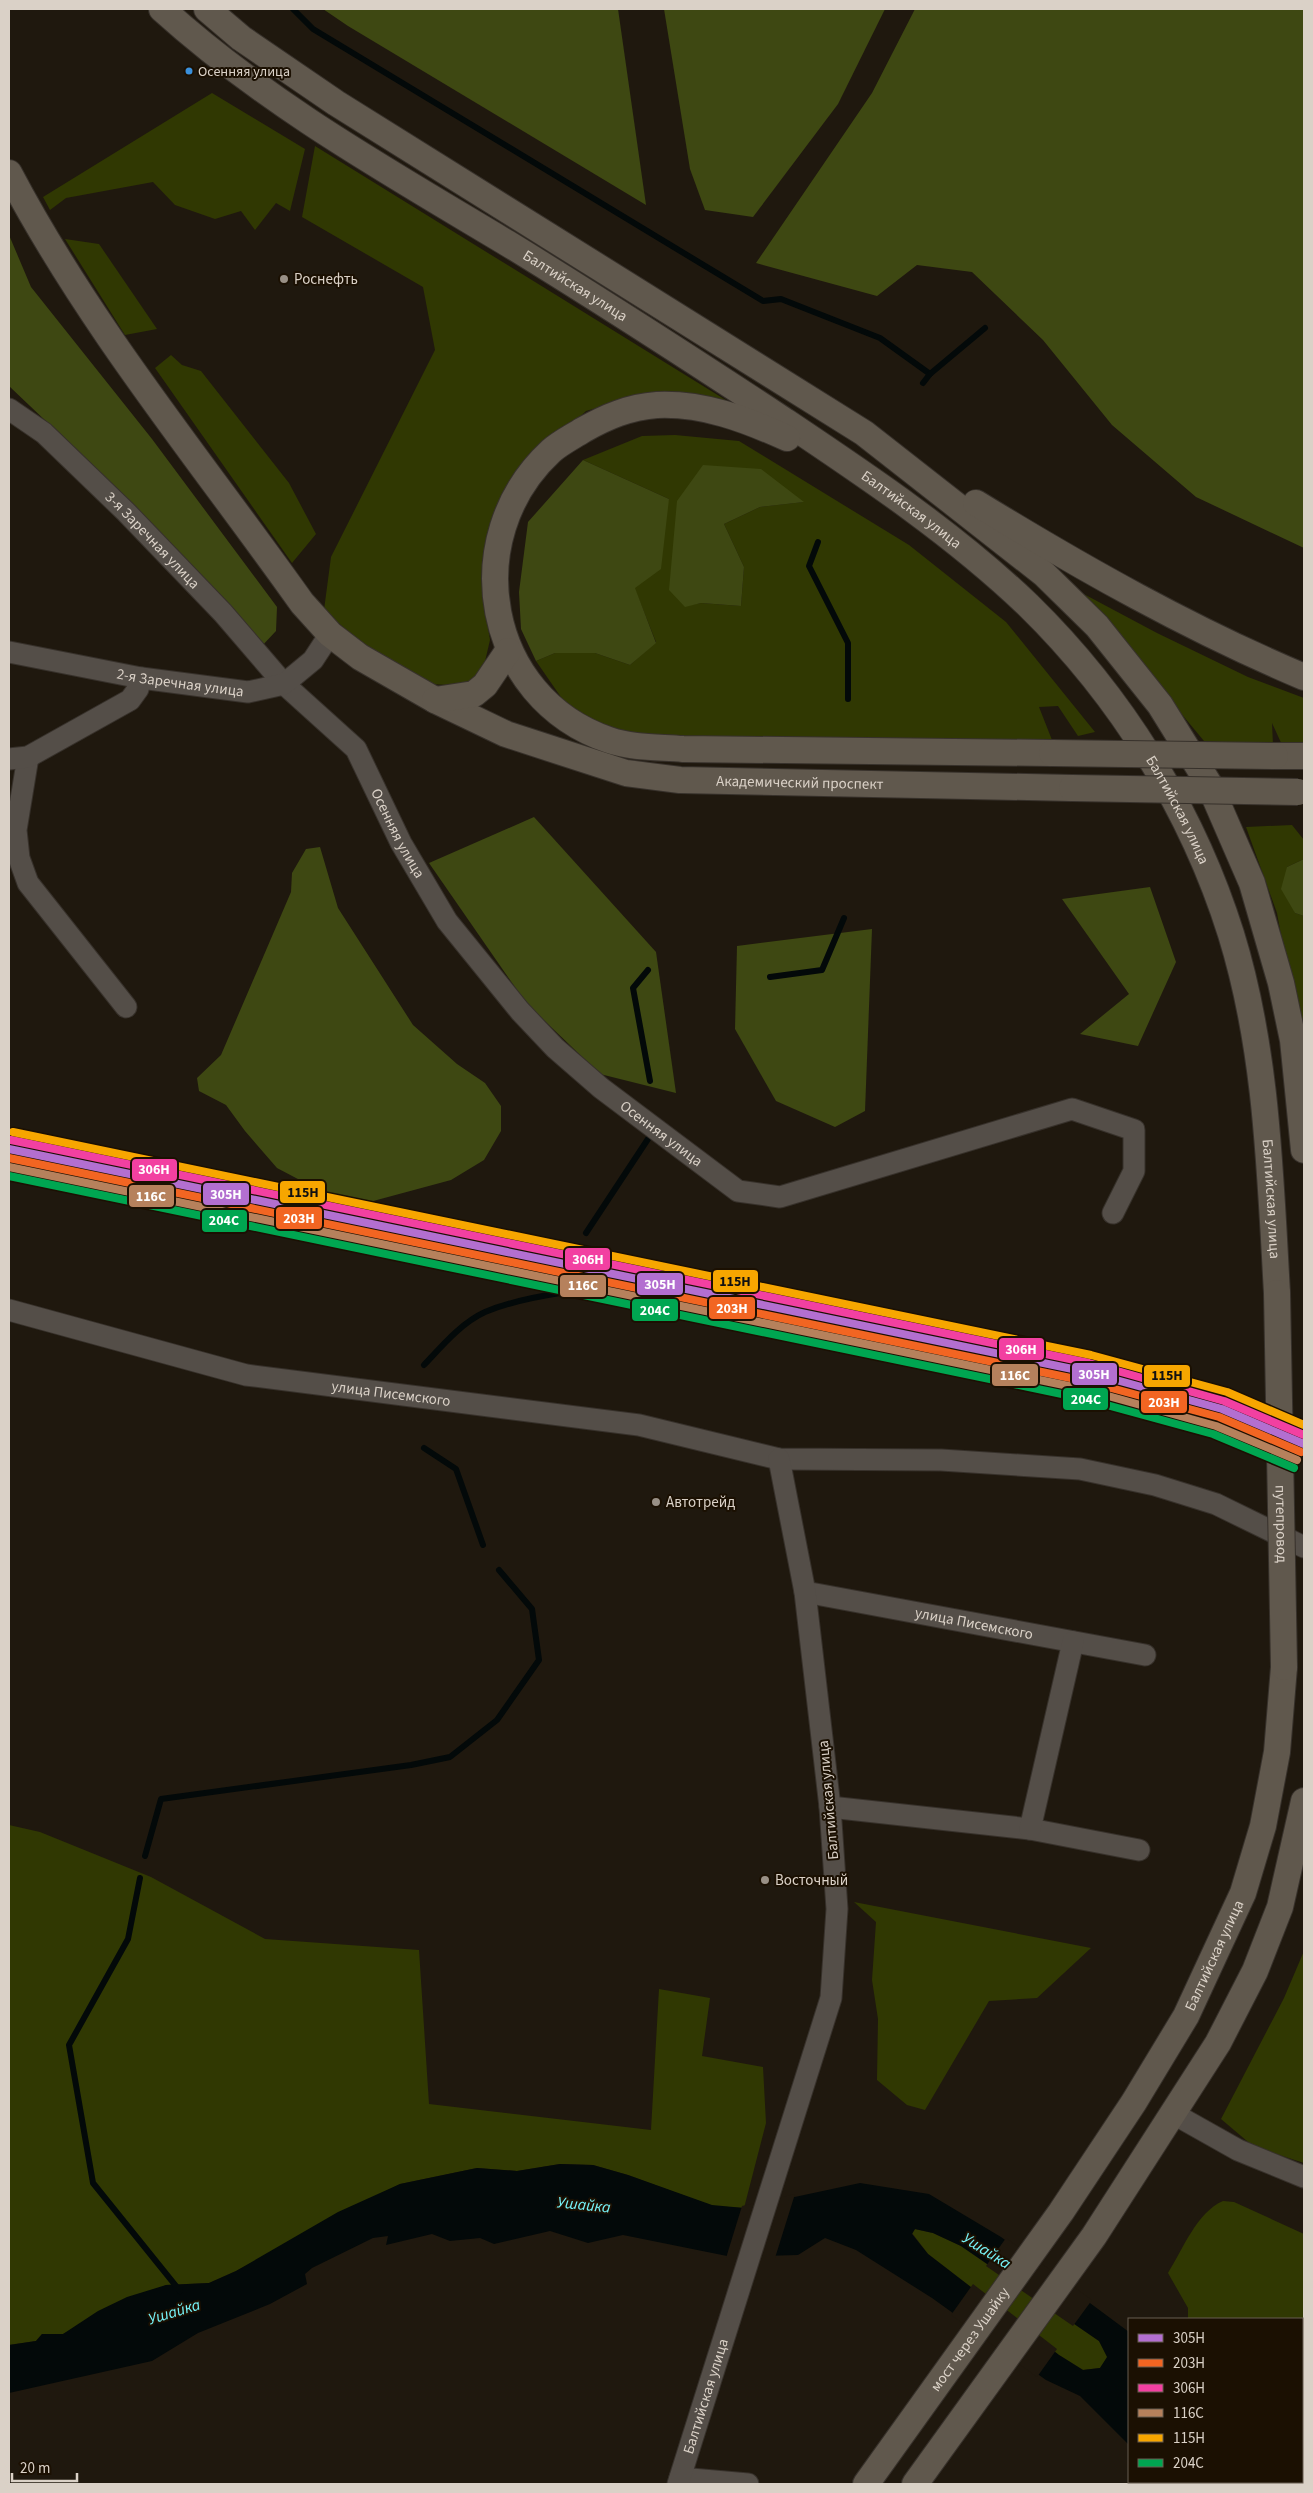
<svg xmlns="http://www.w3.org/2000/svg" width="1313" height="2493" font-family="'Source Sans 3',sans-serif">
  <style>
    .green { fill: #303802; fill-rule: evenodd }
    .forest { fill: #3e4812 }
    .water { fill: #030909; fill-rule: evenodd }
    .pier { fill: #1f180e }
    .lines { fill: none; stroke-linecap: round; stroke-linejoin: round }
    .stream { stroke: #030909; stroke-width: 6 }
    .minor-casing { stroke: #37312b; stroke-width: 23 }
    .major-casing { stroke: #37312b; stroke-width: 28 }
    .minor { stroke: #544e48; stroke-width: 21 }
    .major { stroke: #60584d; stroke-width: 26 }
    .major-bridge-casing { stroke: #37312b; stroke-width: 28; stroke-linecap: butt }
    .major-bridge { stroke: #60584d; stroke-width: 26 }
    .rail-1-casing { stroke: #1b1002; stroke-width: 11 }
    .rail-2-casing { stroke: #1b1002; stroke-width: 11 }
    .rail-3-casing { stroke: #1b1002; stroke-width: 11 }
    .rail-4-casing { stroke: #1b1002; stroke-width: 11 }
    .rail-5-casing { stroke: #1b1002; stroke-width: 11 }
    .rail-6-casing { stroke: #1b1002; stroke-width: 11 }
    .rail-1 { stroke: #b36fd0; stroke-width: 8 }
    .rail-2 { stroke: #f26522; stroke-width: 8 }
    .rail-3 { stroke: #f240a1; stroke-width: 8 }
    .rail-4 { stroke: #b6815c; stroke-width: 8 }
    .rail-5 { stroke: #f7a600; stroke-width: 8 }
    .rail-6 { stroke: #00a651; stroke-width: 8 }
    .bus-dot { fill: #3a90db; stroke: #1b1002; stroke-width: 2 }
    .poi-dot { fill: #999086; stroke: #1b1002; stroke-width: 2 }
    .labels { text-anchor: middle; stroke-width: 4; stroke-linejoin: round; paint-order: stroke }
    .bus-label { font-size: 14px; fill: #dad1c7; stroke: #1b1002; text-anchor: start }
    .poi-label { font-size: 15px; fill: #dad1c7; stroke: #1b1002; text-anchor: start }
    .street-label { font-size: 15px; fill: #dad1c7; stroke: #1b1002 }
    .water-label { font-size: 16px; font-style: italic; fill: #77f5fa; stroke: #1b1002 }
    .line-badge { stroke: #1b1002; stroke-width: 2 }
    .badge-label { font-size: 14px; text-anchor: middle; font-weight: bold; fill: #fff }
    .pale-badge-label { font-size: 14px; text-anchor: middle; font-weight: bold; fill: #111 }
  </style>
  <rect width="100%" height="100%" fill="#1f180e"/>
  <!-- green -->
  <g class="green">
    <path d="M 212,93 L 305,149 L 290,211 L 276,203 L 255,230 L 241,211 L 215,219 L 175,205 L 153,182 L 66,198 L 50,210 L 43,197 Z"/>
    <path d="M 315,146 L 737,407 L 643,395 L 586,411 L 525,470 L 485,608 L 490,640 L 483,670 L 466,686 L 430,684 L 380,660 L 324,610 L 331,557 L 435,350 L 423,287 L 302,217 Z"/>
    <path d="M 65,239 L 99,244 L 157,329 L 125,335 Z"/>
    <path d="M 171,355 L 182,365 L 201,371 L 289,483 L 316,534 L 292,563 L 155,368 Z"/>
    <path d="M 675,435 L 739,441 L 909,545 L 1006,622 L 1095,732 L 1078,736 L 1058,706 L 1039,707 L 1052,740 L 866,741 L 639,735 L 601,726 L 565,703 L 536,661 L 555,653 L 595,653 L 630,665 L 656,642 L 634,587 L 669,499 L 583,460 L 642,436 ZM 677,501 L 803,502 L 760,507 L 724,524 L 744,567 L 741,606 L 701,603 L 685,606 Z"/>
    <path d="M 1080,592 L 1157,633 L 1248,677 L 1304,698 L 1304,748 L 1283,747 L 1272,723 L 1273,745 L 1204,741 Z"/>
    <path d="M 1292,825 L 1304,840 L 1304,859 L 1287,867 L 1295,913 L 1304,916 L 1304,1062 L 1277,913 L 1246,827 Z"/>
    <path d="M 9,1825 L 40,1832 L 151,1877 L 265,1939 L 419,1950 L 429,2104 L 651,2130 L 659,1989 L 710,1998 L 702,2056 L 763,2067 L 766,2123 L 744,2208 L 712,2206 L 628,2175 L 593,2165 L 560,2164 L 517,2171 L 477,2168 L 400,2184 L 236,2271 L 209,2283 L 166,2285 L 63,2334 L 42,2334 L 36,2341 L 9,2345 Z"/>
    <path d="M 854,1902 L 1091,1948 L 1037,1998 L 989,2001 L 925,2110 L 907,2105 L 877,2080 L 878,2019 L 872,1980 L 876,1922 Z"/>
    <path d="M 1304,1951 L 1304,2163 L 1254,2147 L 1221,2119 L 1284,1998 Z"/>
    <path d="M 1223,2201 L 1234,2202 L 1304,2234 L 1304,2484 L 1262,2484 L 1260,2482 L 1302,2482 L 1302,2319 L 1188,2319 L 1188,2308 L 1168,2273 C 1183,2249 1197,2212 1223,2201 Z"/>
    <path d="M 915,2229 L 933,2233 L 961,2246 L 1099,2341 L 1108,2357 L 1100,2368 L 1083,2370 L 1059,2355 L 928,2254 L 912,2233 Z"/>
  </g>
  <!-- forest -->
  <g class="forest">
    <path d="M 323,9 L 618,9 L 646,205 L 348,26 Z"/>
    <path d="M 664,9 L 885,9 L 838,104 L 753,217 L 705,210 L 690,169 Z"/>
    <path d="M 915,9 L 1304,9 L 1304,548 L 1196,497 L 1112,425 L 1043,340 L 972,272 L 917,265 L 877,296 L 756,263 L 872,93 Z"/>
    <path d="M 9,235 L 31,287 L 152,439 L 277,607 L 276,631 L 260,648 L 92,465 L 9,386 Z"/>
    <path d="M 583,460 L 669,499 L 661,569 L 635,588 L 656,643 L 630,665 L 595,653 L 555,653 L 536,661 L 521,629 L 519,592 L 528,522 Z"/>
    <path d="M 703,465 L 761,469 L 804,502 L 760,507 L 724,524 L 744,567 L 741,606 L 701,603 L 685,607 L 669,590 L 677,501 Z"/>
    <path d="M 534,817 L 656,952 L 676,1093 L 600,1074 L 526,1003 L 429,863 Z"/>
    <path d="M 320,847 L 338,908 L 413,1025 L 457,1064 L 485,1083 L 501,1106 L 501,1131 L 484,1160 L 451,1180 L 351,1207 L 277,1168 L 245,1131 L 226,1105 L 199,1091 L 197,1078 L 221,1055 L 291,892 L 292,873 L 306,849 Z"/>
    <path d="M 1304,859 L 1304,916 L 1295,913 L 1281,889 L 1287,867 Z"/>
    <path d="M 1150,887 L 1176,962 L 1138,1046 L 1080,1034 L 1129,994 L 1062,899 Z"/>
    <path d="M 872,929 L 865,1111 L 835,1127 L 776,1101 L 735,1029 L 737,946 Z"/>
  </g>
  <!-- water -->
  <g class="water">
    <path d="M 560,2164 L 593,2165 L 628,2175 L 712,2205 L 744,2208 L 860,2183 L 929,2194 L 1001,2237 L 1129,2332 L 1129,2445 L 1080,2396 L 1046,2380 L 932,2298 L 856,2250 L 825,2238 L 798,2255 L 732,2257 L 623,2235 L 588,2243 L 550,2231 L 494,2244 L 480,2238 L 450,2241 L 432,2234 L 386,2245 L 388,2236 L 373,2238 L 312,2268 L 305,2274 L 307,2284 L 270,2304 L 198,2333 L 152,2361 L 9,2393 L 9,2345 L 36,2341 L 42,2334 L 63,2334 L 98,2311 L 127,2297 L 166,2285 L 209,2283 L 236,2271 L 338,2212 L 400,2184 L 477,2168 L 517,2171 ZM 915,2229 L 933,2233 L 961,2246 L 1099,2341 L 1107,2357 L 1100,2368 L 1083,2370 L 1059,2355 L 928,2254 L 912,2234 Z"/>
    <path d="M 1162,2482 L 1260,2482 L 1262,2484 L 1164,2484 Z"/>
  </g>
  <!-- pier -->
  <g class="pier">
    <path d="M 795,2194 L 775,2258 L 726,2258 L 742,2206 Z"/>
    <path d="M 1006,2238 L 1092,2300 L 1073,2326 L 986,2266 Z"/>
    <path d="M 973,2284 L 1057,2349 L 1037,2377 L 951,2315 Z"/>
  </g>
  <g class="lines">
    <!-- stream -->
    <g class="stream">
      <path d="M 293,9 L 313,29 L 763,301 L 781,299 L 880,338 L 930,374"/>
      <path d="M 923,383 L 930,374 L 985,328"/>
      <path d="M 818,542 L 809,566 L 848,643 L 848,699"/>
      <path d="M 648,970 L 633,988 L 650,1081"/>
      <path d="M 770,977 L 822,970 L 844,918"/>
      <path d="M 586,1233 L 648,1139"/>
      <path d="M 424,1365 C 442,1346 461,1323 485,1312 C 509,1302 534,1297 560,1293"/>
      <path d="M 424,1448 L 456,1469 L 483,1545"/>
      <path d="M 145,1856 L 161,1799 L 411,1765 L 450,1757 L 497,1720 L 539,1660 L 532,1609 L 499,1570"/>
      <path d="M 140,1878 L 128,1939 L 69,2045 L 93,2183 L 180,2291"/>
    </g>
    <defs>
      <g id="minor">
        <path id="s1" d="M 9,409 L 44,433 L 126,512 L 223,613 L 284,684 L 356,749 L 401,843 L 447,921 L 520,1011 L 555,1048 L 601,1088 L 738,1191 L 780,1197 L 1072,1109 L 1134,1130 L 1134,1171 L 1113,1213"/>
        <path id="s2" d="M 9,652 L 141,678 L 248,692 L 284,684 L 313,660 L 330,634"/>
        <path d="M 28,757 L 16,830 L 19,858 L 28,883 L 126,1007"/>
        <path d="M 9,759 L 28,757 L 130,700 L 138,689 L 141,678"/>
        <path id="s3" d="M 9,1310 L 246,1375 L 639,1425 L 779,1459 L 941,1460 L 1080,1469 L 1155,1485 L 1216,1504 L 1304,1547"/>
        <path id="s4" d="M 805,1592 L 1145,1655"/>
        <path d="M 830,1807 L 1030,1829 L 1139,1850"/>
        <path d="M 1030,1829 L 1073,1642"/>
        <path d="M 1174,2114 L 1238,2150 L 1304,2177"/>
        <path d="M 680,2478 L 748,2484"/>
        <path id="s5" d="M 678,2484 L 831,1998 L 837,1909 L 830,1807 L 805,1592 L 779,1459"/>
      </g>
      <g id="major">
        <path id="s6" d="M 162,9 C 266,103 387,171 507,243 C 600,300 691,359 782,419 C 867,476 954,534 1028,605 C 1121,696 1192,810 1231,934 C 1267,1050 1270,1172 1277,1293"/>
        <path d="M 207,9 L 241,38 L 336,103 L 864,433 L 1044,574 L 1097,626 L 1160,705 L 1209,784 L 1252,883 L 1281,983 L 1293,1040 L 1304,1150"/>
        <path id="s7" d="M 9,173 C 90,327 202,462 302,603 L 330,634 L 360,657 L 435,700 L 506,734 L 626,773 L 680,780 L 1072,788"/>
        <path d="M 787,438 C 745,419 703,403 657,405 C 629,407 606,417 583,430 C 572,437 560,443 551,451 C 457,538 485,698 609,740 C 632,748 658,747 683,749 L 1052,753"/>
        <path d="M 976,503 C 1082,568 1190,629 1304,677"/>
        <path d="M 435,700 L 474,694 L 485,685 L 508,651"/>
        <path d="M 1275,756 L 1304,756"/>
        <path id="s8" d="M 866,2484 L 1061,2212 L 1134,2102 L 1186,2016 L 1243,1893 L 1263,1826 L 1277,1752 L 1284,1667"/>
        <path d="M 915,2484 L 1094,2236 L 1218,2043 L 1255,1971 L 1280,1907 L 1304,1801"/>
      </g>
    </defs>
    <!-- minor casing -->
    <use href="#minor" class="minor-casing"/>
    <!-- major casing -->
    <use href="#major" class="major-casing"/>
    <!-- minor -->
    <use href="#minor" class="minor"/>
    <!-- major -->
    <use href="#major" class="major"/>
    <defs>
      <g id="major-bridge">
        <path d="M 1052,753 L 1275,756"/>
        <path d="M 1072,788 L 1298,792"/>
        <path id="s9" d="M 1277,1293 L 1284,1667"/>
      </g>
    </defs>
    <!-- major-bridge casing -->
    <use href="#major-bridge" class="major-bridge-casing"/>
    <!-- major-bridge -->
    <use href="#major-bridge" class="major-bridge"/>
    <defs>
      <path id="rail-1" d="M 9,1149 L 1087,1372 L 1222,1409 L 1304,1444"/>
      <path id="rail-2" d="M 9,1158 L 1085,1381 L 1219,1417 L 1301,1452"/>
      <path id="rail-3" d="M 11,1140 L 1089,1363 L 1224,1401 L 1304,1435"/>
      <path id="rail-4" d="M 9,1167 L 1083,1389 L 1216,1426 L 1297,1460"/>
      <path id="rail-5" d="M 13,1132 L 1091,1355 L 1227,1392 L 1304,1425"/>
      <path id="rail-6" d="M 9,1176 L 1081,1398 L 1213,1434 L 1294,1468"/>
    </defs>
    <!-- rail-1 casing -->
    <use href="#rail-1" class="rail-1-casing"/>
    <!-- rail-2 casing -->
    <use href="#rail-2" class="rail-2-casing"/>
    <!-- rail-3 casing -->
    <use href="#rail-3" class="rail-3-casing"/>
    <!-- rail-4 casing -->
    <use href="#rail-4" class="rail-4-casing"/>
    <!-- rail-5 casing -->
    <use href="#rail-5" class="rail-5-casing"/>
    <!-- rail-6 casing -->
    <use href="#rail-6" class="rail-6-casing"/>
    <!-- rail-1 -->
    <use href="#rail-1" class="rail-1"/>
    <!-- rail-2 -->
    <use href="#rail-2" class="rail-2"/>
    <!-- rail-3 -->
    <use href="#rail-3" class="rail-3"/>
    <!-- rail-4 -->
    <use href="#rail-4" class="rail-4"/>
    <!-- rail-5 -->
    <use href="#rail-5" class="rail-5"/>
    <!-- rail-6 -->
    <use href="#rail-6" class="rail-6"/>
  </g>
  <!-- markers -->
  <circle class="bus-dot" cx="189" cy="71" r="4.5"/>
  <g class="poi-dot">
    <circle cx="284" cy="279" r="5"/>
    <circle cx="656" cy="1502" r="5"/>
    <circle cx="765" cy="1880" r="5"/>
  </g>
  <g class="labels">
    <!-- bus labels -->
    <g class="bus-label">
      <text x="198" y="76">Осенняя улица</text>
    </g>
    <!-- poi labels -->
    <g class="poi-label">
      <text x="294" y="284">Роснефть</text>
      <text x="666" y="1507">Автотрейд</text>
      <text x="775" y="1885">Восточный</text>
    </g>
    <!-- street labels -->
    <g class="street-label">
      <text dy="5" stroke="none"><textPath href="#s6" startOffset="498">Балтийская улица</textPath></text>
      <text dy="5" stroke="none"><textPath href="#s6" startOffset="902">Балтийская улица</textPath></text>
      <text dy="5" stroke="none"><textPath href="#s1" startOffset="195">3-я Заречная улица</textPath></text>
      <text dy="5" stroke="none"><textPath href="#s2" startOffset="174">2-я Заречная улица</textPath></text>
      <text dy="5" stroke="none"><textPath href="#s7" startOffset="1066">Академический проспект</textPath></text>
      <text dy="5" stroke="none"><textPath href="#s6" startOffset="1308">Балтийская улица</textPath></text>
      <text dy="5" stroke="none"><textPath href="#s1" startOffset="581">Осенняя улица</textPath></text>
      <text dy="5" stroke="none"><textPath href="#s1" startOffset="985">Осенняя улица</textPath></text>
      <text dy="5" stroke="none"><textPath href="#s6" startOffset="1712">Балтийская улица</textPath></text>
      <text dy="5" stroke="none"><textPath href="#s3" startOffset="392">улица Писемского</textPath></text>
      <text dy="5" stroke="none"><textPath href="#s9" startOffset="231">путепровод</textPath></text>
      <text dy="5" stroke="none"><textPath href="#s4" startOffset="172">улица Писемского</textPath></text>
      <text transform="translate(828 1800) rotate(-95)" y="5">Балтийская улица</text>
      <text dy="5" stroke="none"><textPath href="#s8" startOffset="634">Балтийская улица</textPath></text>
      <text dy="5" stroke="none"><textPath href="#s8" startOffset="178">мост через Ушайку</textPath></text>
      <text dy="5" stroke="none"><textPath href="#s5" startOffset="92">Балтийская улица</textPath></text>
    </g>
    <!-- water labels -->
    <g class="water-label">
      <text transform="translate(584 2204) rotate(6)" y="6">Ушайка</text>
      <text transform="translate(987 2250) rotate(32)" y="6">Ушайка</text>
      <text transform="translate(174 2311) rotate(-17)" y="6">Ушайка</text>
    </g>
  </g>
  <g class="line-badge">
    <rect x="131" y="1158" width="47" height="24" rx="5" fill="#f240a1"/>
    <rect x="279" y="1180" width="47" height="24" rx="5" fill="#f7a600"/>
    <rect x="202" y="1182" width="48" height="24" rx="5" fill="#b36fd0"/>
    <rect x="128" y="1184" width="47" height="24" rx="5" fill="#b6815c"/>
    <rect x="275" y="1206" width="48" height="24" rx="5" fill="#f26522"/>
    <rect x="201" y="1209" width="47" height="24" rx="5" fill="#00a651"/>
    <rect x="564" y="1247" width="47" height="24" rx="5" fill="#f240a1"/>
    <rect x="712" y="1269" width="47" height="24" rx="5" fill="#f7a600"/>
    <rect x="636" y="1272" width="48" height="24" rx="5" fill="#b36fd0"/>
    <rect x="559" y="1274" width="48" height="24" rx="5" fill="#b6815c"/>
    <rect x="708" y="1296" width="48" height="24" rx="5" fill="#f26522"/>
    <rect x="631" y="1298" width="48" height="24" rx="5" fill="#00a651"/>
    <rect x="998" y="1337" width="47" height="24" rx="5" fill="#f240a1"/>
    <rect x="1071" y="1362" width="47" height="24" rx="5" fill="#b36fd0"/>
    <rect x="991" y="1363" width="48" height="24" rx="5" fill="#b6815c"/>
    <rect x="1143" y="1364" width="48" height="24" rx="5" fill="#f7a600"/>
    <rect x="1062" y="1387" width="47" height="24" rx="5" fill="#00a651"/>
    <rect x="1140" y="1390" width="48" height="24" rx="5" fill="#f26522"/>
  </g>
  <g class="badge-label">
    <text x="154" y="1174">306Н</text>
    <text x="226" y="1199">305Н</text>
    <text x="151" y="1201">116С</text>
    <text x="299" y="1223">203Н</text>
    <text x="224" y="1225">204С</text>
    <text x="588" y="1264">306Н</text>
    <text x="660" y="1289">305Н</text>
    <text x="583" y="1290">116С</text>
    <text x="732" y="1313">203Н</text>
    <text x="655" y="1315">204С</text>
    <text x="1021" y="1354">306Н</text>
    <text x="1094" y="1379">305Н</text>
    <text x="1015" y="1380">116С</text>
    <text x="1086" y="1404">204С</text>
    <text x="1164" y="1407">203Н</text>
  </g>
  <g class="pale-badge-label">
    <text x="303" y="1197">115Н</text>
    <text x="735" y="1286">115Н</text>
    <text x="1167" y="1380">115Н</text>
  </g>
  <!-- border -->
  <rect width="1313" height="2493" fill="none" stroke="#dad1c7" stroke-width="20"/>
  <!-- legend -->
  <rect x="1128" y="2318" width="175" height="165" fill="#1b1002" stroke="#675d51"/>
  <rect x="1138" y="2334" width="25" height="8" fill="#b36fd0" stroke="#675d51"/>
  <text x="1173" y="2343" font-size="15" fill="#dad1c7">305Н</text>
  <rect x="1138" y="2359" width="25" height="8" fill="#f26522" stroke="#675d51"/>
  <text x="1173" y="2368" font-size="15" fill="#dad1c7">203Н</text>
  <rect x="1138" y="2384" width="25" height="8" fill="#f240a1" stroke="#675d51"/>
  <text x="1173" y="2393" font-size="15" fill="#dad1c7">306Н</text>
  <rect x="1138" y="2409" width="25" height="8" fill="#b6815c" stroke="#675d51"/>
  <text x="1173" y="2418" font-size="15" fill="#dad1c7">116С</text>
  <rect x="1138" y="2434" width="25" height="8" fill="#f7a600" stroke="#675d51"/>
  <text x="1173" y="2443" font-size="15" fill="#dad1c7">115Н</text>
  <rect x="1138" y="2459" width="25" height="8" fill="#00a651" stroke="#675d51"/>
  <text x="1173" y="2468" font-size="15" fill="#dad1c7">204С</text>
  <!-- scale -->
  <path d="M12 2473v8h65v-8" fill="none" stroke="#dad1c7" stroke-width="2.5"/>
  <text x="20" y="2473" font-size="15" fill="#dad1c7" stroke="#1b1002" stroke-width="4" paint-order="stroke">20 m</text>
</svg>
